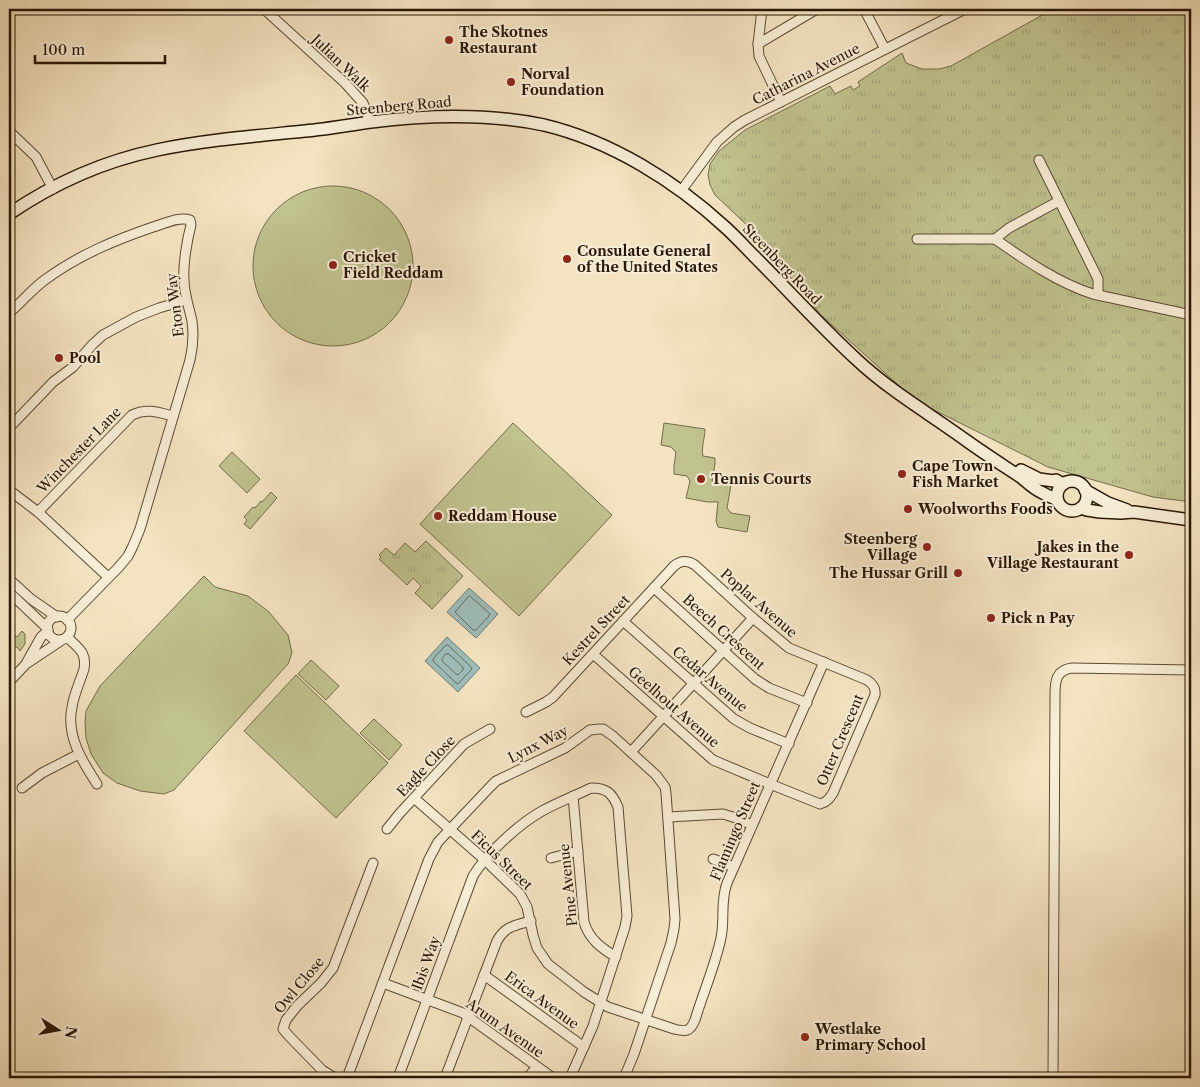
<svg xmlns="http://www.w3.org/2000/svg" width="1200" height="1087" font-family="'Libre Caslon Text',serif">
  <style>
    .grass { fill: url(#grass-tufts); stroke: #746c49 }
    .garden { fill: #c0c28f; stroke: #746c49 }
    .water { fill: #9ebdba; stroke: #6f7b71 }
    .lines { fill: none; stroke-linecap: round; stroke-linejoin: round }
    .shore { stroke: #646a5e; stroke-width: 1 }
    .street-casing { stroke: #5c4a32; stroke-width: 11 }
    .secondary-casing { stroke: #291703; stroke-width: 14 }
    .street { stroke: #f8edd6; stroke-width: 9 }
    .secondary { stroke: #f8edd6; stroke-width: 11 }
    .poi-dot { fill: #8f2418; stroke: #f8edd6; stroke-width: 2 }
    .labels { text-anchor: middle; stroke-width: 4; stroke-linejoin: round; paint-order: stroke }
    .poi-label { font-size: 14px; font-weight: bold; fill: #291703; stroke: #f8edd6; text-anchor: start }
    .street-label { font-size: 14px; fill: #291703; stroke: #f8edd6 }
  </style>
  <defs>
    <pattern id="grass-tufts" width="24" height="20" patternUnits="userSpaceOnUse" patternTransform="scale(1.25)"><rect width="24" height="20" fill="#c0c28f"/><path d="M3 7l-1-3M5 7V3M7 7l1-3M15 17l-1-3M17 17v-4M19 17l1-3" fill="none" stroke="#a5a67a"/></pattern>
  </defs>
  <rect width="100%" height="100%" fill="#f4e3c0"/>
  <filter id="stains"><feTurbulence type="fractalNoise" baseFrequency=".004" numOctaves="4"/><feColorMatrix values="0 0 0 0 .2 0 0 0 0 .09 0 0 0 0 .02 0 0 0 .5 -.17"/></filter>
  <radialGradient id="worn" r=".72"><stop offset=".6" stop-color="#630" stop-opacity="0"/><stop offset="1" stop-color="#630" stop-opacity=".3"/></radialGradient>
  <!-- grass -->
  <g class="grass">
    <path d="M 1053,9 L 1191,9 L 1191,502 L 1153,497 L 1048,467 L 916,401 L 821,315 L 751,229 L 715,195 L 710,185 L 708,175 L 710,164 L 719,151 L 745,130 L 830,86 L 835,94 L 851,86 L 853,90 L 860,86 L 858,82 L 902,53 L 906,63 L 922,69 L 939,69 L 951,66 Z"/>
    <path d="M 271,492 L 277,498 L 250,529 L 244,524 L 247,520 L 244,517 L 253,507 L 255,508 L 261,501 L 262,502 Z"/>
    <path d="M 426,541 L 463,576 L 432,609 L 415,593 L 421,586 L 413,578 L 407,585 L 379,559 L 381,557 L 379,555 L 386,548 L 394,555 L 405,543 L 415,552 Z"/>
  </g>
  <!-- garden -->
  <g class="garden">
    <circle cx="333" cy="266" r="80"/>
    <path d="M 513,423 L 612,515 L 519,616 L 420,524 Z"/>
    <path d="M 664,423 L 705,429 C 705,438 701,447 703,456 L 715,458 L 715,464 L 712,481 L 731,485 L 727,508 L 731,513 L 750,516 L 747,532 L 718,527 L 716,521 L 718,502 L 707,502 L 686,498 L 690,481 L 687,476 L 674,474 L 674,466 L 676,452 L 671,447 L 661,445 Z"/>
    <path d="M 232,452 L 260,479 L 247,493 L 219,466 Z"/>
    <path d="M 204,576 L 215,587 L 248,596 L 269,612 L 288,635 L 292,653 L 288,664 L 174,790 L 164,794 L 140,791 L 117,783 L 103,773 L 91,754 L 86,738 L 85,722 L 86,711 L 100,686 Z"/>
    <path d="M 22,631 L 25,634 L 25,644 L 20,651 L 17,647 L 16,647 L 11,642 L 11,641 L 9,639 L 13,634 L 17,637 Z"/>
    <path d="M 311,660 L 339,686 L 326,700 L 298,674 Z"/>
    <path d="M 296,675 L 388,763 L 336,818 L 244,731 Z"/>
    <path d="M 374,719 L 402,745 L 389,760 L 360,733 Z"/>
  </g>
  <!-- water -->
  <g class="water">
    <path d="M 469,588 L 498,614 L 476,638 L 447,612 Z"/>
    <path d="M 447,637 L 480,668 L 458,692 L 425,661 Z"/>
  </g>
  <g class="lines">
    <!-- shore -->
    <g class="shore">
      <path d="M 470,596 L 490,614 L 489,616 L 476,630 L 473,630 L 455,612 L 468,597 Z"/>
      <path d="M 448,645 L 472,668 L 471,670 L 458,684 L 456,683 L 433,661 L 433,659 L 445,646 Z"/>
      <path d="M 446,654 L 449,654 L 463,667 L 463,670 L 458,675 L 456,674 L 442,661 L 442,659 Z"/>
    </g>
    <defs>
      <g id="street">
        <path d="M 264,9 L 345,83 L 363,103 L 370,122"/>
        <path d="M 762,9 L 758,44 L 759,56 L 781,102"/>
        <path d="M 864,9 L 885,49"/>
        <path d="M 758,44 L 817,9"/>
        <path d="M 9,131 L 36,157 L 53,189"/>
        <path d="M 1039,160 L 1098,279 L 1098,295"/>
        <path d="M 681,191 L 717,142 L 734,127 L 745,120 L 965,9"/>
        <path d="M 917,239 L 995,239 L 1009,228 L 1059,201"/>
        <path d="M 995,239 C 1025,260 1058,283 1093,294 L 1191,315"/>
        <path d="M 9,313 C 22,302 32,289 46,279 C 79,255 115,240 153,227 C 164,224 179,216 190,220 L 191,225 C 187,240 183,264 184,279 C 184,294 189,307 192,321 C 194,335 193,347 190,360 L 140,529 L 133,546 L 128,556 L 118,568 L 67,620"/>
        <path d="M 9,428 L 53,382 L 73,367 L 92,345 L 103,335 L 136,317 L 159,308 L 186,300"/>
        <path d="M 9,490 L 38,512 L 108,577"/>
        <path d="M 38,512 L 132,415 C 146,408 158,412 172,416"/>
        <path d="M 9,579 L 31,599 L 57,617"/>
        <path d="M 654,588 L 755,679 L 769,688 L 807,703"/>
        <path d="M 9,592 L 48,629"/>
        <circle cx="59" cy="628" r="12"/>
        <path d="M 623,621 L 734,719 L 750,728 L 789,744"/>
        <path d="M 67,637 C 78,648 87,652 84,669 C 80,682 74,694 72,707 C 66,736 82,761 97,784"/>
        <path d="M 27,662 L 41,637 L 48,631"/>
        <path d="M 9,682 L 26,664 L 62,640"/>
        <path d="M 526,712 L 546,702 L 553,697 L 674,566 C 681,560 687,560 695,565 L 753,618 L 789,648 L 867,680 C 873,684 876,688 875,695 L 833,793 C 829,799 827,802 820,804 L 770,784 L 713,760 L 593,654"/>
        <path d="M 631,752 L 753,618"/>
        <path d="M 22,788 L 42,773 L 79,754"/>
        <path d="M 573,796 L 584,922 C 589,939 601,948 616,957"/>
        <path d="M 414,798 L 485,860 L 520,894 L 527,907 L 533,935 L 537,948 L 548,964 L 584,992 L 608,1007 L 674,1029 C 686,1032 690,1032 695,1020 C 703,993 715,966 721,938 C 725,919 720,902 727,883 L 824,662"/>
        <path d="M 668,817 L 723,814 L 736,818 L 752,825"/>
        <path d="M 387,829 L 400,813 L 464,744 L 490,729"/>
        <path d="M 551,858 L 578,851"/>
        <path d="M 713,859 L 734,867"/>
        <path d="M 484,975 L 584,1047"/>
        <path d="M 383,983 L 463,1013 L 553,1078"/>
        <path d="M 335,1078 L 322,1070 L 288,1035 L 283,1029 L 286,1020 L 297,1006 L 321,983 L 333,968 L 373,863"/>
        <path d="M 347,1078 L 429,859 L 438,842 L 490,787 L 496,781 L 565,748 L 590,730 L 599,729 L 603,729 L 613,736 L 656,775 L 665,787 L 666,793 L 675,919 L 674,929 L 671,943 L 634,1054 L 624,1078"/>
        <path d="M 398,1078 L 473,876 C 487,853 519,824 542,811 C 558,802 575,796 591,788 C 607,788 612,793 618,807 L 627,916 L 625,927 L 593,1026 L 570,1078"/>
        <path d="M 445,1078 L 497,941 C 505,926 516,925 531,921"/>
        <path d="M 527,1078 L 537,1067"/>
        <path d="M 1053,1078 L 1055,695 C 1055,681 1056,670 1072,668 L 1191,670"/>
      </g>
      <g id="secondary">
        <path d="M 9,214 C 53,184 104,161 157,150 C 205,140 256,136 305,131 C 327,129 349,125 371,122 C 428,115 487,113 544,125 C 611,141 675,181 725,227 C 736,237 745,247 755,257 C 789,291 821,327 856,359 C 890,391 930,414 967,441 C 985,454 1004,466 1022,478 C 1028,483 1034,489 1041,492 C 1046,495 1052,497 1057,500"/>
        <path d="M 1021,470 L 1039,479 L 1054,481 L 1056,480 L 1063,484"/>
        <circle cx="1072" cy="496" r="15"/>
        <path d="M 1085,490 L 1108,503 L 1127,510"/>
        <path d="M 1081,508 L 1087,510 L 1100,512 L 1121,513 L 1134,512 L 1191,520"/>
      </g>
    </defs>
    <!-- street casing -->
    <use href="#street" class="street-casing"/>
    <!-- secondary casing -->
    <use href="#secondary" class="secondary-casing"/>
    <!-- street -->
    <use href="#street" class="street"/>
    <!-- secondary -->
    <use href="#secondary" class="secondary"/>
  </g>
  <!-- markers -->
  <g class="poi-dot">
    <circle cx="449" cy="40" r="5"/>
    <circle cx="511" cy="82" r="5"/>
    <circle cx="567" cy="259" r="5"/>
    <circle cx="333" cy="265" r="5"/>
    <circle cx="59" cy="358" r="5"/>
    <circle cx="902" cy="474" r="5"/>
    <circle cx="701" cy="479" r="5"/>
    <circle cx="908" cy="509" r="5"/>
    <circle cx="438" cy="516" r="5"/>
    <circle cx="927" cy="547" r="5"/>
    <circle cx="1129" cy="555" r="5"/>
    <circle cx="958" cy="573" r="5"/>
    <circle cx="991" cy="618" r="5"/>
    <circle cx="805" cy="1037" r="5"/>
  </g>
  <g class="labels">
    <!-- poi labels -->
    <g class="poi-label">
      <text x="459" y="37">The Skotnes<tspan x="459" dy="16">Restaurant</tspan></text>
      <text x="521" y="79">Norval<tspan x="521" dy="16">Foundation</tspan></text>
      <text x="577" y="256">Consulate General<tspan x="577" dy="16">of the United States</tspan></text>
      <text x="343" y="262">Cricket<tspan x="343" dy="16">Field Reddam</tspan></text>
      <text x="69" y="363">Pool</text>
      <text x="912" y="471">Cape Town<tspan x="912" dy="16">Fish Market</tspan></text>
      <text x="711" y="484">Tennis Courts</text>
      <text x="918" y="514">Woolworths Foods</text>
      <text x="448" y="521">Reddam House</text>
      <text x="917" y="544" text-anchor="end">Steenberg<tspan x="917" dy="16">Village</tspan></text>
      <text x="1119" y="552" text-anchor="end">Jakes in the<tspan x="1119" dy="16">Village Restaurant</tspan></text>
      <text x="948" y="578" text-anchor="end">The Hussar Grill</text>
      <text x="1001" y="623">Pick n Pay</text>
      <text x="815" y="1034">Westlake<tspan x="815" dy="16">Primary School</tspan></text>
    </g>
    <!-- street labels -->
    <g class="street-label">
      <text transform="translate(341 63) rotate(44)" y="5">Julian Walk</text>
      <text transform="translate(806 74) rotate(-27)" y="5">Catharina Avenue</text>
      <text transform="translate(399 106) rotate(-5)" y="5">Steenberg Road</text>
      <text transform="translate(782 264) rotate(46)" y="5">Steenberg Road</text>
      <text transform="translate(175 305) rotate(-97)" y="5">Eton Way</text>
      <text transform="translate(79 450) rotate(-46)" y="5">Winchester Lane</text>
      <text transform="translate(759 603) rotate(41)" y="5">Poplar Avenue</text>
      <text transform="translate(596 630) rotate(-47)" y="5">Kestrel Street</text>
      <text transform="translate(724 632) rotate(42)" y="5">Beech Crescent</text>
      <text transform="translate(710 679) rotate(40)" y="5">Cedar Avenue</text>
      <text transform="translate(674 707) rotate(41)" y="5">Geelhout Avenue</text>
      <text transform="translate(840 740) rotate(-67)" y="5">Otter Crescent</text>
      <text transform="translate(538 744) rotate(-27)" y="5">Lynx Way</text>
      <text transform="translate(426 766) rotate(-47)" y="5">Eagle Close</text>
      <text transform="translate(735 831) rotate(-67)" y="5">Flamingo Street</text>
      <text transform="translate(502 860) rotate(44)" y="5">Ficus Street</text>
      <text transform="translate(568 885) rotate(-96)" y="5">Pine Avenue</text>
      <text transform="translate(426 963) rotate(-70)" y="5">Ibis Way</text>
      <text transform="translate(299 985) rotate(-50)" y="5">Owl Close</text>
      <text transform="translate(542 1000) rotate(36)" y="5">Erica Avenue</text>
      <text transform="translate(505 1028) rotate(35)" y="5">Arum Avenue</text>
    </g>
  </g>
  <!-- margin -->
  <rect width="1200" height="1087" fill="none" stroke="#f4e3c0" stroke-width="30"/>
  <rect x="10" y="10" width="1180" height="1067" fill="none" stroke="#291703" stroke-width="2.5"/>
  <rect x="15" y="15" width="1170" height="1057" fill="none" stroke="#291703"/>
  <!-- north arrow -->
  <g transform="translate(58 1030) rotate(101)" stroke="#f8edd6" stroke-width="4" paint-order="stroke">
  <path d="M0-4L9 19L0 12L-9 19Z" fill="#291703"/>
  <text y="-8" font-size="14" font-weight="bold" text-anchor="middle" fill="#291703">N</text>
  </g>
  <!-- scale -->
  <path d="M35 55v8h130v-8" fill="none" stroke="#291703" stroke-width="2.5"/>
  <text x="42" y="55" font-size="15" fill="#291703" stroke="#f8edd6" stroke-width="4" paint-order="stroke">100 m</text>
  <rect width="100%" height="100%" filter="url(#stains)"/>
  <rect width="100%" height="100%" fill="url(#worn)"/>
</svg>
